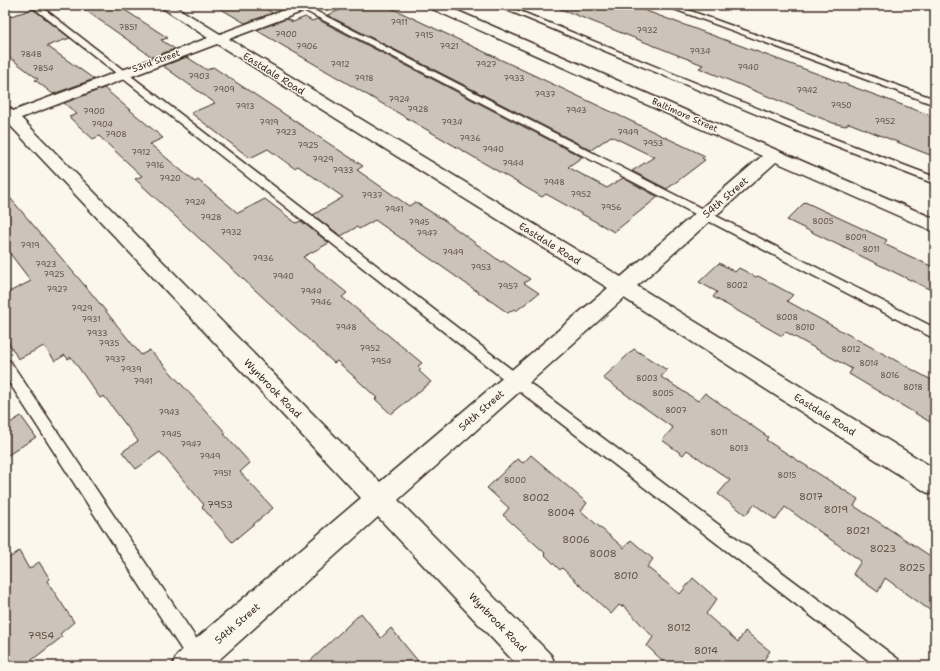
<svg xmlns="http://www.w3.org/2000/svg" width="940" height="671" font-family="'Shantell Sans',sans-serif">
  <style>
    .building { fill: #ccc4b9; stroke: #3b2a1e }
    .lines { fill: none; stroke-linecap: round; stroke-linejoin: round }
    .service-casing { stroke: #3b2a1e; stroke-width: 3 }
    .minor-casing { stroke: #3b2a1e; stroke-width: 3 }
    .service { fill: #fbf7ec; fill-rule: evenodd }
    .minor { fill: #fbf7ec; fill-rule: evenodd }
    .labels { text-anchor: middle; stroke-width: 3; stroke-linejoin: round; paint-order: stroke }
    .number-label { font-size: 8px; fill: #5f5045 }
    .far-street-label { font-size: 9px; fill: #3b2a1e; stroke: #fbf7ec }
    .street-label { font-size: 10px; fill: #3b2a1e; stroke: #fbf7ec }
    .near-number-label { font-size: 10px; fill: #5f5045 }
  </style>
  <rect width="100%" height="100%" fill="#fbf7ec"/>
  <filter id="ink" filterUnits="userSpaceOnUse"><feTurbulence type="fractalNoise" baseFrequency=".025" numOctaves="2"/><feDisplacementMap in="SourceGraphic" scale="8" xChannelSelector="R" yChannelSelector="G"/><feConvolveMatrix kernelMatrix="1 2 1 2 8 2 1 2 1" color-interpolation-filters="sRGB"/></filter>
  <g filter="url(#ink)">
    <!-- building -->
    <g class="building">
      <path d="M 78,5 L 117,5 L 168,38 L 161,40 L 175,49 L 152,57 Z"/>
      <path d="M 214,5 L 259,5 L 273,13 L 245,23 Z"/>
      <path d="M 353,5 L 385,5 L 705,156 L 702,158 L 705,160 L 667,189 L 632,171 L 654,157 L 611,136 L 591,150 L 327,15 Z"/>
      <path d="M 553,5 L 630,5 L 935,117 L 935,157 L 849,123 L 845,126 L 833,123 L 699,68 L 703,65 L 553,6 Z"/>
      <path d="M 33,9 L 70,38 L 47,46 L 94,79 L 53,94 L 35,80 L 38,79 L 5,54 L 5,18 Z"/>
      <path d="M 305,17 L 312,21 L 317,19 L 582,157 L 568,167 L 607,188 L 623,178 L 658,197 L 614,232 L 546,194 L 542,197 L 256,30 L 286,19 L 293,22 Z"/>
      <path d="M 187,57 L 207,70 L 213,67 L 363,166 L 357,170 L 409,206 L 415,202 L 444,220 L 501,262 L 503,261 L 530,279 L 524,283 L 539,293 L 516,311 L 514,309 L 508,313 L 375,220 L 359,229 L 357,227 L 341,236 L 313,215 L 343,197 L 298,166 L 294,168 L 268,149 L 250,158 L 191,113 L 215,103 L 163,66 Z"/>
      <path d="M 104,88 L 163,138 L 150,144 L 195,182 L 198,180 L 238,213 L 265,199 L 296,223 L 301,221 L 329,243 L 303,257 L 347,293 L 342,297 L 422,363 L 418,366 L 421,369 L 419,371 L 431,382 L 391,414 L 375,399 L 377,398 L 337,361 L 334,363 L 135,179 L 142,176 L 99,136 L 93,139 L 69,117 L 77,114 L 64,103 Z"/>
      <path d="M 5,192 L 92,294 L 141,355 L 150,350 L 226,433 L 224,434 L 250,463 L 240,472 L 273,508 L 232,542 L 202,507 L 204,505 L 160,452 L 136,469 L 122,452 L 138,441 L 104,396 L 100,398 L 71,357 L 68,359 L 65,355 L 55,361 L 44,346 L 18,359 L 5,336 L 5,294 L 31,281 L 5,247 Z"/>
      <path d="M 805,202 L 887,240 L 884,244 L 935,268 L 935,292 L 787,220 Z"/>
      <path d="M 719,263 L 735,272 L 739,268 L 756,277 L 758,276 L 793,295 L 787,301 L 935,382 L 935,425 L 849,374 L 852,369 L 786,332 L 782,336 L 713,297 L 717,292 L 699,282 Z"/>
      <path d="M 634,349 L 667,370 L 661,377 L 698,401 L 705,393 L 768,437 L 766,440 L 858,499 L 854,506 L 935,559 L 935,614 L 885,578 L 878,592 L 853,574 L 861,561 L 785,507 L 776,520 L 754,504 L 746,515 L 718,494 L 730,480 L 687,450 L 683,455 L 662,440 L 673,428 L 603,378 Z"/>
      <path d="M 21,416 L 36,437 L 5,457 L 5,426 Z"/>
      <path d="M 531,455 L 587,503 L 581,511 L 624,548 L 631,540 L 653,559 L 647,567 L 680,594 L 693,578 L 717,599 L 706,614 L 738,642 L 745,631 L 770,651 L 762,663 L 765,666 L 668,666 L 647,646 L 653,637 L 623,605 L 622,607 L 619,605 L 611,614 L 562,568 L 560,570 L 544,554 L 545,553 L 503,515 L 509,508 L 487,488 L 517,459 L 523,463 Z"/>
      <path d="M 19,551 L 29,569 L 39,562 L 50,579 L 47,581 L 74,622 L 60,634 L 62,637 L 24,666 L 5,666 L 5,561 Z"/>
      <path d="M 361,613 L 381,638 L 391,628 L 422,666 L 305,666 Z"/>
    </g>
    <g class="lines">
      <defs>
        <g id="service">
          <path d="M 30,5 L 39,5 L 520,376 L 898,659 L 900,666 L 876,666 L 510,384 Z"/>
          <path d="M 294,5 L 304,5 L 935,328 L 935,339 Z"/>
          <path d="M 495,5 L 505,5 L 798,125 L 935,177 L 935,184 L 792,129 Z"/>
          <path d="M 663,5 L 674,5 L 935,99 L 935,105 Z"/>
          <path d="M 5,360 L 10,361 L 210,659 L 212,666 L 192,666 L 5,376 Z"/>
        </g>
        <path id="minor" d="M 158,5 L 173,5 L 220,34 L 297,5 L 314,5 L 312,8 L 229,39 L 621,277 L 762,156 L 430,8 L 428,5 L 444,5 L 935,219 L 935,232 L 776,162 L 637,286 L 935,469 L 935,495 L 926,492 L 624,298 L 398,500 L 551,655 L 556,666 L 518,666 L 378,517 L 212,666 L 172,666 L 177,655 L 361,498 L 8,123 L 5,124 L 5,106 L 10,108 L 13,111 L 208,38 ZM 217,44 L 608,288 L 380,482 L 21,118 Z"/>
      </defs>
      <!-- service casing -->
      <use href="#service" class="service-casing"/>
      <!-- minor casing -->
      <use href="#minor" class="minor-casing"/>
      <!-- service -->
      <use href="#service" class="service"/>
      <!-- minor -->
      <use href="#minor" class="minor"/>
    </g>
  </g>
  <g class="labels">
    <!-- number labels -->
    <g class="number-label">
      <text x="399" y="25">7911</text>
      <text x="128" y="30">7851</text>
      <text x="647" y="33">7932</text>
      <text x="286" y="37">7900</text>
      <text x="424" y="38">7915</text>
      <text x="307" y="49">7906</text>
      <text x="449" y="49">7921</text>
      <text x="700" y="54">7934</text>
      <text x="31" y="57">7848</text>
      <text x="340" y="67">7912</text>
      <text x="486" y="67">7927</text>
      <text x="748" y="70">7940</text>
      <text x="43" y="71">7854</text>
      <text x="199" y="79">7903</text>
      <text x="364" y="81">7918</text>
      <text x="514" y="81">7933</text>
      <text x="224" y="92">7909</text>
      <text x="807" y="93">7942</text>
      <text x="545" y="97">7937</text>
      <text x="399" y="102">7924</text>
      <text x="841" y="108">7950</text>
      <text x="245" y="109">7913</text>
      <text x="418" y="112">7928</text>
      <text x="576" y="113">7943</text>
      <text x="94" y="114">7900</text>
      <text x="885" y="124">7952</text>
      <text x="269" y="125">7919</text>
      <text x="452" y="125">7934</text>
      <text x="102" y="127">7904</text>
      <text x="286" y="135">7923</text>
      <text x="628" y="135">7949</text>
      <text x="116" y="137">7908</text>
      <text x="470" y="141">7936</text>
      <text x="653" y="146">7953</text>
      <text x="308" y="148">7925</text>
      <text x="493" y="152">7940</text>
      <text x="141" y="155">7912</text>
      <text x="323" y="162">7929</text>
      <text x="513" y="166">7944</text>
      <text x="155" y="168">7916</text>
      <text x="343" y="173">7933</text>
      <text x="170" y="181">7920</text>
      <text x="554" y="185">7948</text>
      <text x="581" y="197">7952</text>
      <text x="372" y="198">7937</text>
      <text x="195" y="205">7924</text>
      <text x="611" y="210">7956</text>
      <text x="394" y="212">7941</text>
      <text x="211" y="220">7928</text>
      <text x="823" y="224">8005</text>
      <text x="419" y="225">7945</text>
      <text x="231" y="235">7932</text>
      <text x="427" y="236">7947</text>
      <text x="856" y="240">8009</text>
      <text x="30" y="248">7919</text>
      <text x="871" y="252">8011</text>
      <text x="453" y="255">7949</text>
      <text x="263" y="261">7936</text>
      <text x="46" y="267">7923</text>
      <text x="481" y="270">7953</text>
      <text x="54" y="277">7925</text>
      <text x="283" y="279">7940</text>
      <text x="737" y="288">8002</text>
      <text x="508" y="289">7957</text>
      <text x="57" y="292">7927</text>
      <text x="311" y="294">7944</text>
      <text x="321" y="305">7946</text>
      <text x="82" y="311">7929</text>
      <text x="787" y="320">8008</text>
      <text x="91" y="322">7931</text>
      <text x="346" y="330">7948</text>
      <text x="805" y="330">8010</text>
      <text x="97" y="336">7933</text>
      <text x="109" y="346">7935</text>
      <text x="370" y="351">7952</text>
      <text x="851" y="352">8012</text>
      <text x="115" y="362">7937</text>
      <text x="381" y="364">7954</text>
      <text x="869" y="366">8014</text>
      <text x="131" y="372">7939</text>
      <text x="890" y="378">8016</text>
      <text x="647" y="381">8003</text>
      <text x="143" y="384">7941</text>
      <text x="913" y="390">8018</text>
      <text x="663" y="396">8005</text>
      <text x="676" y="413">8007</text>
      <text x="169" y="415">7943</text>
      <text x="719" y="435">8011</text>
      <text x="171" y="437">7945</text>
      <text x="191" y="447">7947</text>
      <text x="739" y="451">8013</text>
      <text x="210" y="459">7949</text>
      <text x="222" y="476">7951</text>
      <text x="787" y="478">8015</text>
      <text x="515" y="483">8000</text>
    </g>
    <!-- far-street labels -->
    <g class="far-street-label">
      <text transform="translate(156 61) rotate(-20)" y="3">53rd Street</text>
      <text transform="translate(685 115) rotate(24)" y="3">Baltimore Street</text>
    </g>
    <!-- street labels -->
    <g class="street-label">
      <text transform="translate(274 73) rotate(32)" y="4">Eastdale Road</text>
      <text transform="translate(725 197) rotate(-41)" y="4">54th Street</text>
      <text transform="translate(550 243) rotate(32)" y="4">Eastdale Road</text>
      <text transform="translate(273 388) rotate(46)" y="4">Wynbrook Road</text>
      <text transform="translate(481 410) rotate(-41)" y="4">54th Street</text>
      <text transform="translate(825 414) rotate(32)" y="4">Eastdale Road</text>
      <text transform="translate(498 622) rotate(46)" y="4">Wynbrook Road</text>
      <text transform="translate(237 623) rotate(-41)" y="4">54th Street</text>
    </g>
    <!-- near-number labels -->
    <g class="near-number-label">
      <text x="811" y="500">8017</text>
      <text x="536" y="501">8002</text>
      <text x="220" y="508">7953</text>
      <text x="836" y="513">8019</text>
      <text x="561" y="516">8004</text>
      <text x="858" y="534">8021</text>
      <text x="576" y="543">8006</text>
      <text x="883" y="552">8023</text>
      <text x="603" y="557">8008</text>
      <text x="912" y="571">8025</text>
      <text x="626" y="579">8010</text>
      <text x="679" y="631">8012</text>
      <text x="41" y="639">7954</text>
      <text x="706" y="654">8014</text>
    </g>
  </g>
  <!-- margin -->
  <rect width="940" height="671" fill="none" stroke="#fbf7ec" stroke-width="20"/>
  <rect x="10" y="10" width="920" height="651" fill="none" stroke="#3b2a1e" stroke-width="1.5" filter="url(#ink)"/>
</svg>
